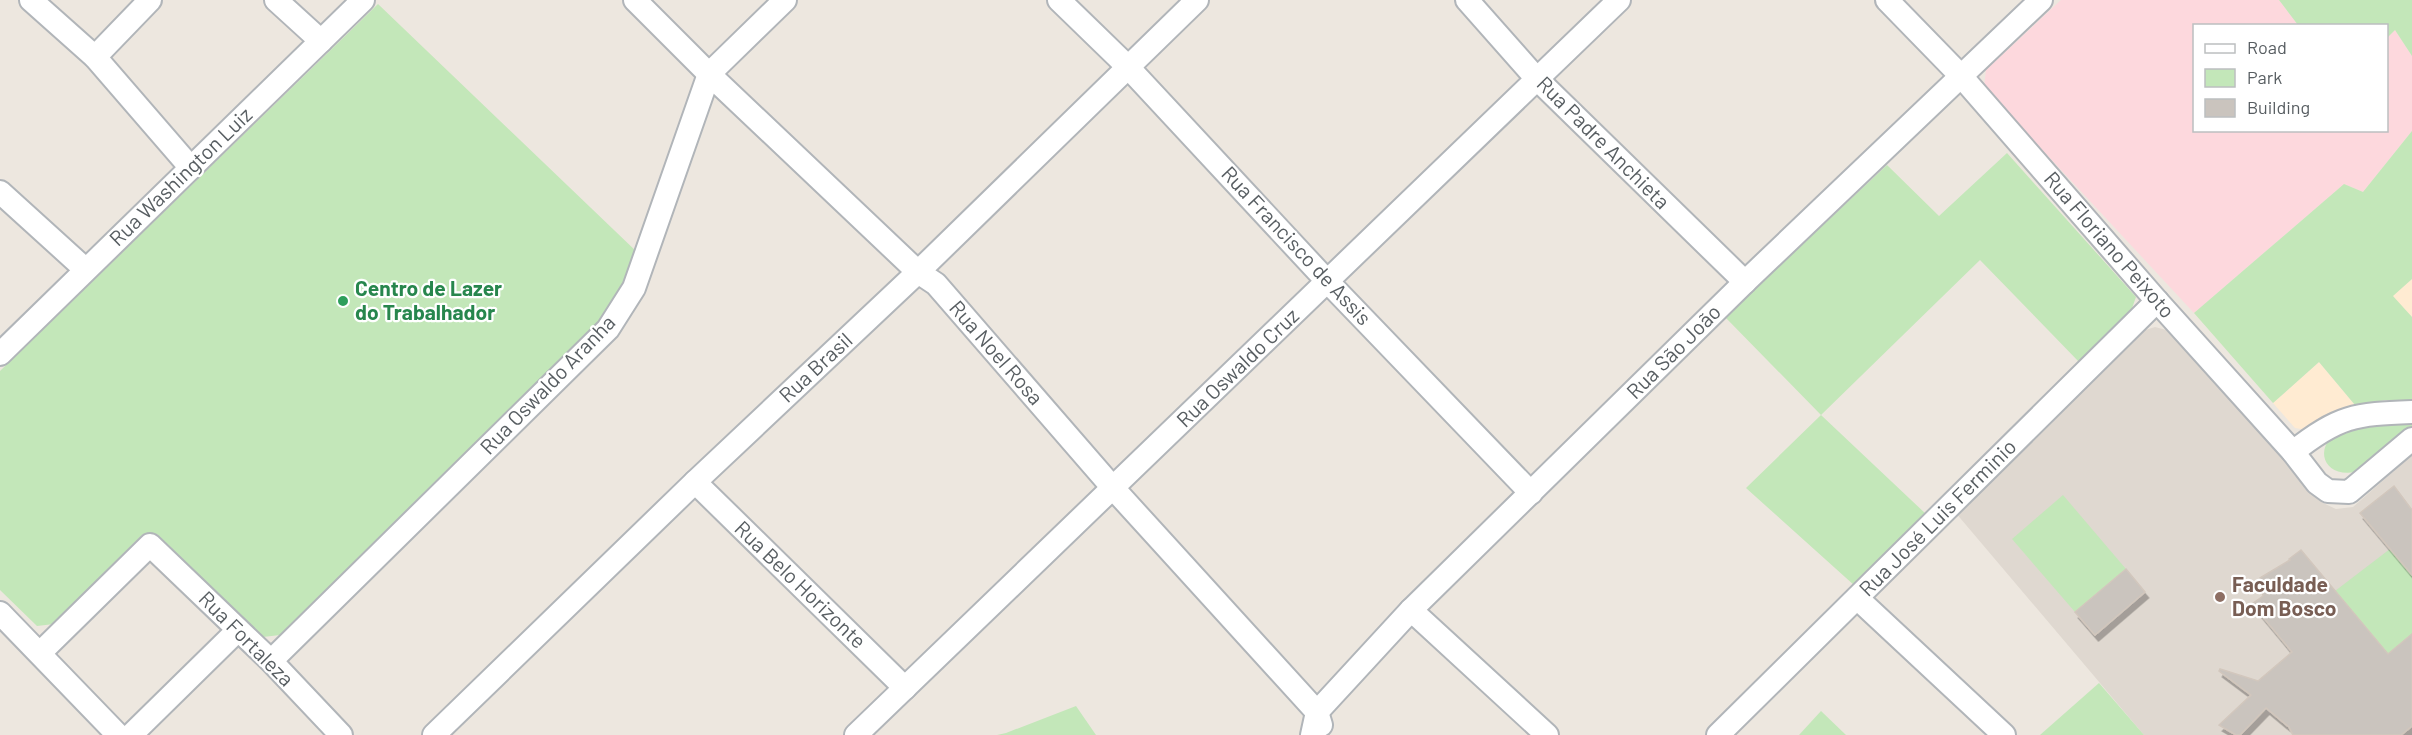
<svg xmlns="http://www.w3.org/2000/svg" width="2412" height="735" font-family="Barlow,sans-serif">
  <style>
    .commercial { fill: #ffebd2 }
    .education { fill: #dfd8d0 }
    .medical { fill: #fdd8dd }
    .green { fill: #c3e7b9 }
    .building { fill: #cac4be; stroke: #d2c7bd; stroke-width: 1.5; filter: url(#shadow) }
    .lines { fill: none; stroke-linecap: round; stroke-linejoin: round }
    .minor-casing { stroke: #b1b5b9; stroke-width: 26 }
    .minor { stroke: #fff; stroke-width: 22 }
    .leisure-dot { fill: #2e9e5b; stroke: #fff; stroke-width: 2 }
    .education-dot { fill: #8d6e63; stroke: #fff; stroke-width: 2 }
    .labels { text-anchor: middle; stroke-width: 4.5; stroke-linejoin: round; paint-order: stroke }
    .street-label { font-size: 21px; fill: #585e62; stroke: #fff }
    .leisure-label { font-size: 21px; font-weight: bold; fill: #27864d; stroke: #fff; text-anchor: start }
    .education-label { font-size: 21px; font-weight: bold; fill: #785e54; stroke: #fff; text-anchor: start }
  </style>
  <defs>
    <filter id="shadow"><feDropShadow dx="3.5" dy="6" stdDeviation="0" flood-color="#0004"/></filter>
  </defs>
  <rect width="100%" height="100%" fill="#ede7df"/>
  <!-- commercial -->
  <g class="commercial">
    <path d="M 2412,279 L 2412,317 L 2392,296 Z"/>
    <path d="M 2319,362 L 2355,405 L 2346,408 L 2307,430 L 2295,428 L 2273,403 Z"/>
  </g>
  <!-- education -->
  <path class="education" d="M 2155,327 L 2170,331 L 2279,454 L 2312,494 L 2323,503 L 2336,509 L 2353,507 L 2412,455 L 2412,735 L 2144,735 L 1955,512 L 2142,331 Z"/>
  <!-- medical -->
  <path class="medical" d="M 2061,0 L 2279,0 L 2298,25 L 2194,26 L 2194,130 L 2386,130 L 2387,38 L 2395,30 L 2412,56 L 2412,131 L 2363,192 L 2344,184 L 2194,313 L 1984,87 L 1986,70 Z"/>
  <!-- green -->
  <g class="green">
    <path d="M 2279,0 L 2412,0 L 2412,56 L 2395,30 L 2387,38 L 2386,26 L 2298,25 Z"/>
    <path d="M 378,4 L 638,253 L 626,280 L 600,323 L 280,635 L 263,637 L 157,534 L 143,534 L 54,624 L 37,626 L 0,590 L 0,371 Z"/>
    <path d="M 2412,131 L 2412,279 L 2393,296 L 2412,317 L 2412,401 L 2386,400 L 2355,405 L 2319,362 L 2273,403 L 2194,313 L 2344,184 L 2363,192 Z"/>
    <path d="M 2007,153 L 2136,297 L 2130,314 L 2080,363 L 1980,260 L 1821,415 L 1927,515 L 1855,586 L 1746,488 L 1821,415 L 1725,317 L 1887,165 L 1939,216 Z"/>
    <path d="M 2412,419 L 2412,427 L 2355,472 C 2322,478 2312,445 2342,429 C 2354,422 2396,421 2412,419 Z"/>
    <path d="M 2063,495 L 2126,569 L 2075,612 L 2012,539 Z"/>
    <path d="M 2390,549 L 2412,575 L 2412,634 L 2388,654 L 2335,591 Z"/>
    <path d="M 2099,683 L 2144,735 L 2040,735 Z"/>
    <path d="M 1076,706 L 1096,735 L 997,735 L 1006,733 Z"/>
    <path d="M 1821,711 L 1846,735 L 1799,735 Z"/>
  </g>
  <!-- building -->
  <g class="building">
    <path d="M 2394,486 L 2412,510 L 2412,575 L 2360,513 Z"/>
    <path d="M 2301,550 L 2388,654 L 2412,634 L 2412,726 L 2401,735 L 2293,735 L 2289,727 L 2266,708 L 2240,735 L 2236,735 L 2219,725 L 2251,695 L 2219,671 L 2220,669 L 2258,681 L 2292,652 L 2252,604 L 2263,596 L 2260,578 L 2290,560 L 2289,559 Z"/>
    <path d="M 2126,569 L 2145,592 L 2095,635 L 2075,612 Z"/>
  </g>
  <g class="lines">
    <defs>
      <g id="minor">
        <path d="M 31,0 L 95,57 L 191,168"/>
        <path d="M 276,0 L 321,41"/>
        <path d="M 635,0 L 709,74 L 918,272 L 936,284 L 1113,488 L 1317,712 L 1321,725"/>
        <path d="M 1059,0 L 1127,66 L 1327,281 L 1531,493"/>
        <path d="M 1467,0 L 1537,79 L 1745,282"/>
        <path d="M 1887,0 L 1961,76 L 2157,301 L 2293,452 L 2317,483 L 2328,491 L 2349,492 L 2412,439"/>
        <path d="M 95,57 L 150,0"/>
        <path d="M 0,192 L 85,269"/>
        <path d="M 0,354 L 363,0"/>
        <path d="M 2293,452 C 2338,416 2355,414 2412,412"/>
        <path d="M 695,482 L 905,688"/>
        <path d="M 1857,598 L 2004,735"/>
        <path d="M 1411,610 L 1547,735"/>
        <path d="M 0,613 L 118,735"/>
        <path d="M 40,653 L 150,545 L 271,661 L 341,735"/>
        <path d="M 271,661 L 608,329 L 634,288 L 709,74 L 785,0"/>
        <path d="M 131,735 L 238,630"/>
        <path d="M 434,735 L 695,482 L 918,272 L 1197,0"/>
        <path d="M 856,735 L 1619,0"/>
        <path d="M 1312,735 L 1317,712 L 1411,610 L 1745,282 L 2041,0"/>
        <path d="M 1718,735 L 2157,301"/>
      </g>
    </defs>
    <!-- minor casing -->
    <use href="#minor" class="minor-casing"/>
    <!-- minor -->
    <use href="#minor" class="minor"/>
  </g>
  <!-- markers -->
  <circle class="leisure-dot" cx="343" cy="301" r="6"/>
  <circle class="education-dot" cx="2220" cy="597" r="6"/>
  <g class="labels">
    <!-- street labels -->
    <g class="street-label">
      <text transform="translate(1603 143) rotate(45)" y="7">Rua Padre Anchieta</text>
      <text transform="translate(181 177) rotate(-44)" y="7">Rua Washington Luiz</text>
      <text transform="translate(2109 245) rotate(49)" y="7">Rua Floriano Peixoto</text>
      <text transform="translate(1296 246) rotate(47)" y="7">Rua Francisco de Assis</text>
      <text transform="translate(1674 352) rotate(-45)" y="7">Rua São João</text>
      <text transform="translate(996 353) rotate(49)" y="7">Rua Noel Rosa</text>
      <text transform="translate(816 368) rotate(-43)" y="7">Rua Brasil</text>
      <text transform="translate(1238 368) rotate(-44)" y="7">Rua Oswaldo Cruz</text>
      <text transform="translate(548 385) rotate(-46)" y="7">Rua Oswaldo Aranha</text>
      <text transform="translate(1938 518) rotate(-45)" y="7">Rua José Luis Ferminio</text>
      <text transform="translate(800 585) rotate(44)" y="7">Rua Belo Horizonte</text>
      <text transform="translate(246 639) rotate(45)" y="7">Rua Fortaleza</text>
    </g>
    <!-- leisure labels -->
    <g class="leisure-label">
      <text x="355" y="296">Centro de Lazer<tspan x="355" dy="24">do Trabalhador</tspan></text>
    </g>
    <!-- education labels -->
    <g class="education-label">
      <text x="2232" y="592">Faculdade<tspan x="2232" dy="24">Dom Bosco</tspan></text>
    </g>
  </g>
  <!-- legend -->
  <rect x="2193" y="24" width="195" height="108" fill="#ffffff" stroke="#bcbfc0" stroke-width="1.5"/>
  <rect x="2205" y="44" width="30" height="9" fill="#ffffff" stroke="#bcbfc0" stroke-width="1.5"/>
  <text x="2247" y="54" font-size="18" fill="#585e62">Road</text>
  <rect x="2205" y="69" width="30" height="18" fill="#c3e7b9" stroke="#bcbfc0" stroke-width="1.5"/>
  <text x="2247" y="84" font-size="18" fill="#585e62">Park</text>
  <rect x="2205" y="99" width="30" height="18" fill="#cac4be" stroke="#bcbfc0" stroke-width="1.5"/>
  <text x="2247" y="114" font-size="18" fill="#585e62">Building</text>
</svg>
